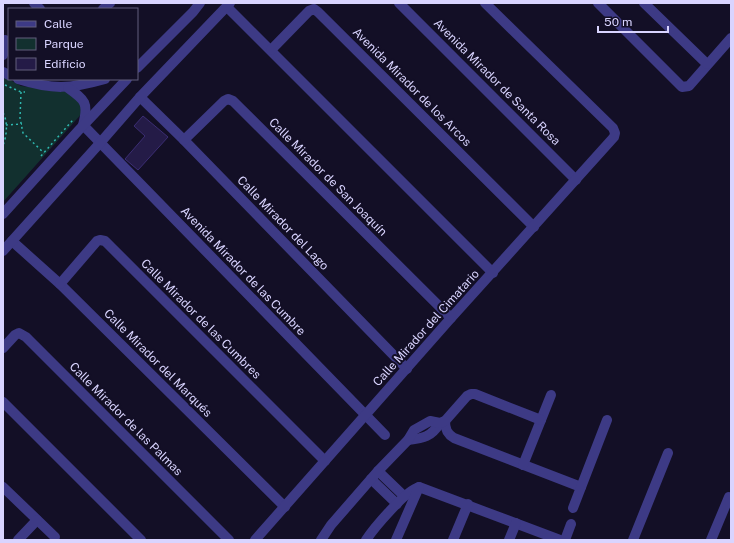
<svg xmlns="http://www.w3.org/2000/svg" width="734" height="543" font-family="'Public Sans',sans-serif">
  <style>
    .green { fill: #12302f }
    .building { fill: #241b47; stroke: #3b2d73 }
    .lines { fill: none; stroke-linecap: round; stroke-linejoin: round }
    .path { stroke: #2fb8b0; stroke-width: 1.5; stroke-dasharray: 2 3; stroke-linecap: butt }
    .minor { stroke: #3d3a85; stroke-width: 10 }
    .labels { text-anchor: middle; stroke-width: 4; stroke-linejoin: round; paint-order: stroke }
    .street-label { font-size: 12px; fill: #d9d4ff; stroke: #130f26 }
  </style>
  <rect width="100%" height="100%" fill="#130f26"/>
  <!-- green -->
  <path class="green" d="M 3,76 L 21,86 L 73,92 L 84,111 L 3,202 Z"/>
  <!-- building -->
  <path class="building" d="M 143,116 L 168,137 L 138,170 L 125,159 L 145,136 L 134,126 Z"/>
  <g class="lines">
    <!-- path -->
    <g class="path">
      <path d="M 5,85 L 21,92 L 25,92"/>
      <path d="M 21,92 L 20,118 L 23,133 L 44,153"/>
      <path d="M 3,113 C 8,121 7,136 3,145"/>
      <path d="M 6,125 L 22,124"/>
      <path d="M 41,156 L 73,120"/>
    </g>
    <!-- minor -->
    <g class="minor">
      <path d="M 34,3 L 40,9"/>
      <path d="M 399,3 L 576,180"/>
      <path d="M 598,3 L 682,87 L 689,86 L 731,38"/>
      <path d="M 644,3 L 707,64"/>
      <path d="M 227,7 L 493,273"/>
      <path d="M 103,9 L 110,3"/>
      <path d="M 271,50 L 309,11 L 314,9 L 318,12 L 534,227"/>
      <path d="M 3,55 L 5,40"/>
      <path d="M 137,68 L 193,12 L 200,3"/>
      <path d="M 3,72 L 9,75"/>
      <path d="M 18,79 C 53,90 70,89 105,79"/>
      <path d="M 68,88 C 85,100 89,103 83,125 L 385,435"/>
      <path d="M 140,97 L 184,140 L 407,369"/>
      <path d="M 184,140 L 224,101 L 228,99 L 233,101 L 451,318"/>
      <path d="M 3,214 L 78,131 L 127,79"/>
      <path d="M 12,241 L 60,284 L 285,507"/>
      <path d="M 3,251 L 100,143 L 140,97 L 230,3"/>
      <path d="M 60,284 L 97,241 L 100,240 L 105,241 L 325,461"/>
      <path d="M 3,348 L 15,335 L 19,333 L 26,337 L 229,540"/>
      <path d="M 3,402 L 141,540"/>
      <path d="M 445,421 C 445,429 447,434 454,438 L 581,487"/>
      <path d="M 408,440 C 424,438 431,437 440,423"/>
      <path d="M 523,465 L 551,395"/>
      <path d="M 378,471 L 404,496"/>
      <path d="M 371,479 L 397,504"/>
      <path d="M 3,487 L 55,537"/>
      <path d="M 573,508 L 607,420"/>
      <path d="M 18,540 L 37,520"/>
      <path d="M 255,540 L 451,318 L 614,137 L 615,133 L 613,128 L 485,3"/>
      <path d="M 321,540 L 331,525 L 378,471 L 408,440 L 414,430 L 430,421 L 440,423 L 445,421 L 467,396 L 471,394 L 475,394 L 541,420"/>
      <path d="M 366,540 C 374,528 406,490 419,487 L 560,540"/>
      <path d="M 396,540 L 419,487"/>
      <path d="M 453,540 L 468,504"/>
      <path d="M 509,540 L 516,523"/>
      <path d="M 565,540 L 571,524"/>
      <path d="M 633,540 L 668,453"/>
      <path d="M 711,540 L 729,497"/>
    </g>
  </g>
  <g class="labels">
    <!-- street labels -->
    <g class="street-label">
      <text transform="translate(497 82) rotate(45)" y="4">Avenida Mirador de Santa Rosa</text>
      <text transform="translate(412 87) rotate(45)" y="4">Avenida Mirador de los Arcos</text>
      <text transform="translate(328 177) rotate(45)" y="4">Calle Mirador de San Joaquín</text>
      <text transform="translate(283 223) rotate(46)" y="4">Calle Mirador del Lago</text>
      <text transform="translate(243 271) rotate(46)" y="4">Avenida Mirador de las Cumbre</text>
      <text transform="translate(201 319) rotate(45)" y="4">Calle Mirador de las Cumbres</text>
      <text transform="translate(426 328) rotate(-48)" y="4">Calle Mirador del Cimatario</text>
      <text transform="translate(158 363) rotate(45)" y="4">Calle Mirador del Marqués</text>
      <text transform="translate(126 419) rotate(45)" y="4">Calle Mirador de las Palmas</text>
    </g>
  </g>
  <!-- border -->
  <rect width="734" height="543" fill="none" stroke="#d9d4ff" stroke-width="8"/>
  <!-- legend -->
  <rect x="8" y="8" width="130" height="72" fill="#130f26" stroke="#625e7d"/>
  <rect x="16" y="21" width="20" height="6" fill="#3d3a85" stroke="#625e7d"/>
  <text x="44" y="28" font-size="12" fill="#d9d4ff">Calle</text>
  <rect x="16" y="38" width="20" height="12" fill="#12302f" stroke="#625e7d"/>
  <text x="44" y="48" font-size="12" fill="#d9d4ff">Parque</text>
  <rect x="16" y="58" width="20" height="12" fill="#241b47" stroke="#625e7d"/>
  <text x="44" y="68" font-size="12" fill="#d9d4ff">Edificio</text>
  <!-- scale -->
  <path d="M598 26v6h70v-6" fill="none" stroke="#d9d4ff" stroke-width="2"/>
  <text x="604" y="26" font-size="12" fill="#d9d4ff" stroke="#130f26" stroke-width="3" paint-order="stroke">50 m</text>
</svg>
